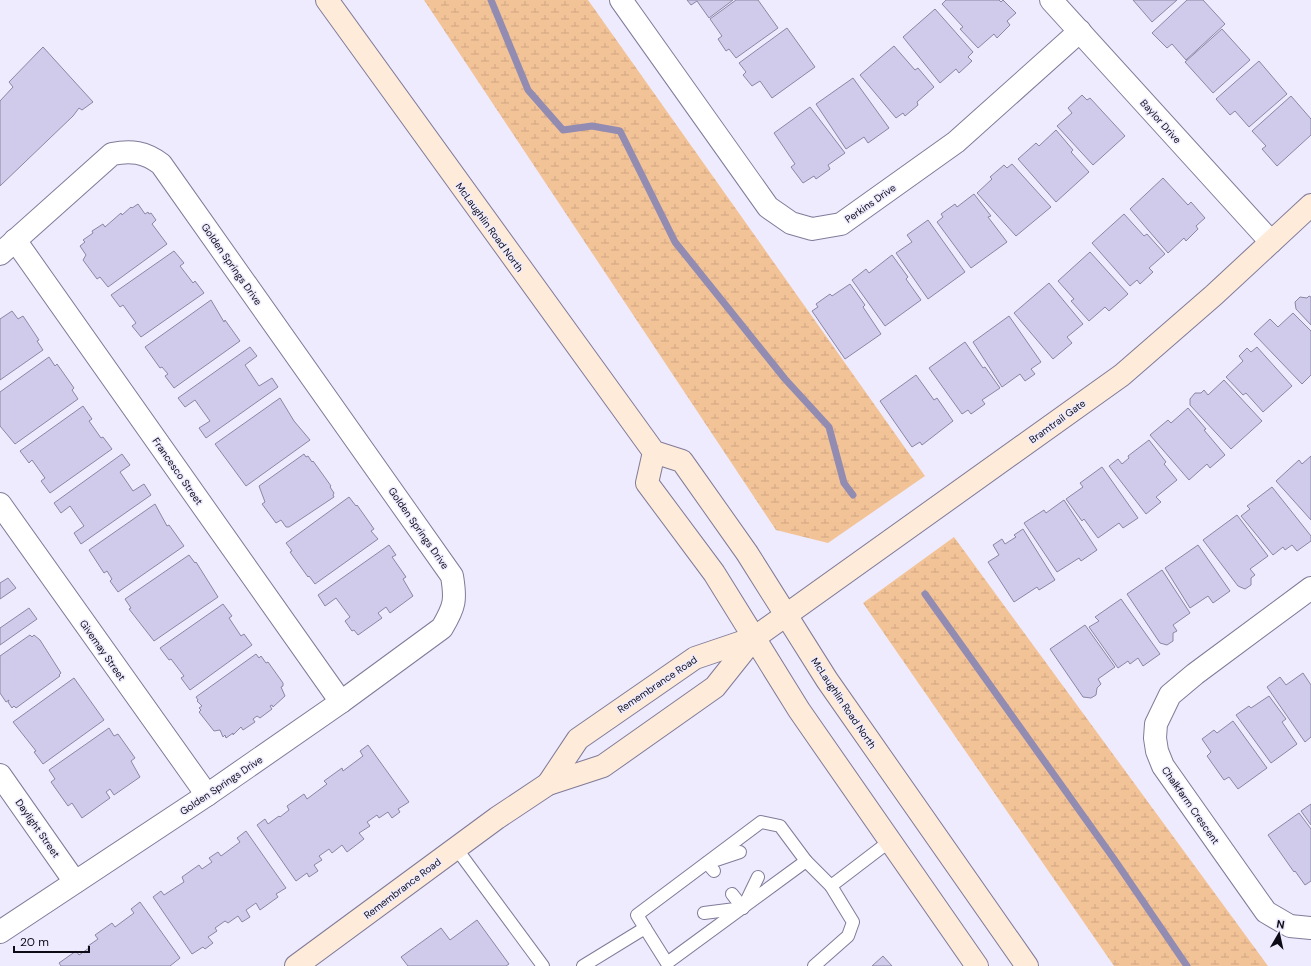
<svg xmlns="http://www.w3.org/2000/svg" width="1311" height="966" font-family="'DM Sans',sans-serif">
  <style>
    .wetland { fill: url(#wetland-marsh) }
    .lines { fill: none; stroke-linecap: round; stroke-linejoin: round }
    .stream { stroke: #928bb2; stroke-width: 7 }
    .building { fill: #d0cbeb; stroke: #8b86a4 }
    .lane-casing { stroke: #807b99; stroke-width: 14 }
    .street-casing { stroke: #807b99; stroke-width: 24 }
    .secondary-casing { stroke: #807b99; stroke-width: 24 }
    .lane { stroke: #fff; stroke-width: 12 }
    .street { stroke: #fff; stroke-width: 22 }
    .secondary { stroke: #feebd9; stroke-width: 22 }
    .labels { text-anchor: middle; stroke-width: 3; stroke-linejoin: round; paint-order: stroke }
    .street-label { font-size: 10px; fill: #0d0b16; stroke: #eeebfe }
  </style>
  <defs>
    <pattern id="wetland-marsh" width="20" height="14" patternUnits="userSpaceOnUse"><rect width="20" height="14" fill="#f3c398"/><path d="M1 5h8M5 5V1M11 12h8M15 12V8" fill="none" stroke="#cfa682"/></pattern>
  </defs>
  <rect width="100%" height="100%" fill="#eeebfe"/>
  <!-- wetland -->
  <g class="wetland">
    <path d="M 424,0 L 588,0 L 925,476 L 828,543 L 776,530 Z"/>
    <path d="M 954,537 L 1268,966 L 1114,966 L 863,603 Z"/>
  </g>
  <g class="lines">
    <!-- stream -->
    <g class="stream">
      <path d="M 491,0 L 528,90 L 563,130 L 592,126 L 620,131 L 675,242 L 785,379 L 829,427 L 844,483 L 853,495"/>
      <path d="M 925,594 L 1114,859 L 1187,966"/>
    </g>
  </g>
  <!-- building -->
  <g class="building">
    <path d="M 687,0 L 733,0 L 709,18 L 697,1 L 691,5 Z"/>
    <path d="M 736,0 L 758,0 L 778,28 L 736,58 L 729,49 L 726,51 L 718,39 L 722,36 L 710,19 Z"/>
    <path d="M 946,0 L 999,0 L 1001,2 L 1003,0 L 1016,13 L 1007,21 L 1010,25 L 997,38 L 994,34 L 978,48 L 960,29 L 963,27 L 942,4 Z"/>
    <path d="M 1133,0 L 1177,0 L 1152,22 Z"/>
    <path d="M 1187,0 L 1203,0 L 1225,24 L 1186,60 L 1172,44 L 1167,48 L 1152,33 Z"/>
    <path d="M 935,9 L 973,52 L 968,57 L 972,61 L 959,73 L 956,69 L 940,83 L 903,37 Z"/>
    <path d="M 787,28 L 815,67 L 772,98 L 760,81 L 752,86 L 743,75 L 746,72 L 739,63 Z"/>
    <path d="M 1222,29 L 1250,60 L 1213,93 L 1185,62 Z"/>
    <path d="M 894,46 L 915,70 L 918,68 L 934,87 L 917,102 L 918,105 L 905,116 L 903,113 L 896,118 L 860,75 Z"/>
    <path d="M 43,47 L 93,102 L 82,110 L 79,108 L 73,116 L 0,186 L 0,101 L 13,87 L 9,82 Z"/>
    <path d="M 1259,61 L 1287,94 L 1249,127 L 1235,111 L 1230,115 L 1216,99 Z"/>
    <path d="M 853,78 L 889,128 L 868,143 L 864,137 L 846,149 L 816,104 Z"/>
    <path d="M 1082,95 L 1087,100 L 1090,98 L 1125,136 L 1093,165 L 1057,126 L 1072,113 L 1068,108 Z"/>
    <path d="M 1291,96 L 1311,119 L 1311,135 L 1277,166 L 1262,149 L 1266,146 L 1252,131 Z"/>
    <path d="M 810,107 L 845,153 L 828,165 L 830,169 L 816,179 L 814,176 L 803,183 L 791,167 L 795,164 L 774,133 Z"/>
    <path d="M 1056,130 L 1073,150 L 1071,152 L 1089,172 L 1056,202 L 1018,159 L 1036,143 L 1039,146 Z"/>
    <path d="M 1012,164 L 1051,207 L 1016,236 L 977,193 L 992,179 L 990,177 L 1004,165 L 1007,168 Z"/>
    <path d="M 1163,178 L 1188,205 L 1191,202 L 1205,218 L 1196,226 L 1198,229 L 1186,241 L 1184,238 L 1168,253 L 1130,209 Z"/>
    <path d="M 974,194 L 991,216 L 988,217 L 1007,242 L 971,268 L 937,222 L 943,217 L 941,214 L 955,204 L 957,207 Z"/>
    <path d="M 138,204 L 145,214 L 148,212 L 149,214 L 151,213 L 156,220 L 152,224 L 167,244 L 108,287 L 100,277 L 97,279 L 83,260 L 86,255 L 80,246 L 85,242 L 83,240 L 93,233 L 92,231 L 103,224 L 105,227 L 121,213 L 122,215 L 131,207 L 132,208 Z"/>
    <path d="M 1124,214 L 1144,236 L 1147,234 L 1165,254 L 1149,268 L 1153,272 L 1140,284 L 1137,280 L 1130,286 L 1092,243 Z"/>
    <path d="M 928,220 L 965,272 L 928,299 L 896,253 L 912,242 L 907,235 Z"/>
    <path d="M 174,251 L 184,263 L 180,266 L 193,283 L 195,281 L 204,293 L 141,337 L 132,326 L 136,323 L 123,305 L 120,307 L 111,295 Z"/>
    <path d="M 1090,252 L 1128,294 L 1109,311 L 1105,307 L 1089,321 L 1071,301 L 1074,299 L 1058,281 Z"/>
    <path d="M 892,255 L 908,277 L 906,279 L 921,300 L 885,326 L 852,280 L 866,269 L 869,273 Z"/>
    <path d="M 1049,283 L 1083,324 L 1067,337 L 1072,343 L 1053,359 L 1014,313 Z"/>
    <path d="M 850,284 L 865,305 L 863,307 L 881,334 L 845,359 L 812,311 L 818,307 L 816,304 L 830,294 L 832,296 Z"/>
    <path d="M 1309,296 L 1311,297 L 1311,325 L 1296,309 L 1295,302 L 1300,297 L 1307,298 Z"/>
    <path d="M 211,300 L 224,322 L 225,320 L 240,341 L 174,388 L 165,376 L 168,374 L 162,367 L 160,368 L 145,347 Z"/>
    <path d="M 12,311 L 18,319 L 23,316 L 39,340 L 37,341 L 43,350 L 0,380 L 0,319 Z"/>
    <path d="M 1293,313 L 1311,331 L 1311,375 L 1302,384 L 1254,334 L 1270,319 L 1278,327 Z"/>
    <path d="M 1009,316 L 1041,362 L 1031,369 L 1035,374 L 1025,381 L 1020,374 L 1002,387 L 973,342 Z"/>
    <path d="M 965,342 L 983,368 L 985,367 L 1000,388 L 982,400 L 985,404 L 971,414 L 968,410 L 962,414 L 929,368 Z"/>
    <path d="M 250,347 L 257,356 L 245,365 L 259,386 L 272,378 L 278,387 L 206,438 L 199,428 L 210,421 L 195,400 L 185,407 L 178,398 Z"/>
    <path d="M 1257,347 L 1292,386 L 1263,412 L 1246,393 L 1243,395 L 1226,377 L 1243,361 L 1239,356 L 1247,348 L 1251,352 Z"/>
    <path d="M 49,357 L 55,366 L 57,364 L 74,388 L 72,390 L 78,399 L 15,444 L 0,426 L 0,392 Z"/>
    <path d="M 916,375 L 934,400 L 937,398 L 953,421 L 922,445 L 920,442 L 912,447 L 880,401 Z"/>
    <path d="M 1224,380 L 1262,421 L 1231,449 L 1190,405 L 1190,399 L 1195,393 L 1201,393 L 1204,390 L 1208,395 Z"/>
    <path d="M 280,398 L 294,421 L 310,440 L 246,486 L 215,444 Z"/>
    <path d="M 83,406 L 92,419 L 89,421 L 101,438 L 103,437 L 112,449 L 50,493 L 41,481 L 45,478 L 32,460 L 29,463 L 20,451 Z"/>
    <path d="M 1188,408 L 1206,429 L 1204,430 L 1225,455 L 1210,468 L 1207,464 L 1189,480 L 1150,435 L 1168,420 L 1171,423 Z"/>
    <path d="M 1149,440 L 1166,462 L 1164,464 L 1177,480 L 1156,497 L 1161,502 L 1146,514 L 1109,466 L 1118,459 L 1122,464 L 1129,458 L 1128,456 Z"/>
    <path d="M 122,454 L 130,465 L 120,472 L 133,491 L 144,484 L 151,495 L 81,544 L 74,533 L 84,526 L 70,506 L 61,513 L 54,503 Z"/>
    <path d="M 304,454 L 306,457 L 308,456 L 312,462 L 313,461 L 321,472 L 331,486 L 330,487 L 334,493 L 333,495 L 334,497 L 289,527 L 286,527 L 281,520 L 276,523 L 262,504 L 265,502 L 259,486 Z"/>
    <path d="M 1311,456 L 1311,520 L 1276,481 L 1299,460 L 1302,464 Z"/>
    <path d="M 1102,467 L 1138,518 L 1123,528 L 1119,523 L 1098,538 L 1084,519 L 1082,521 L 1066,499 L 1083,487 L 1080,483 Z"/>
    <path d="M 1272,487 L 1311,536 L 1311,541 L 1297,551 L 1292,545 L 1285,550 L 1283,547 L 1273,555 L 1241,516 L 1250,509 L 1247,506 Z"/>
    <path d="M 349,497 L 356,506 L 357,505 L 374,529 L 371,531 L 378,539 L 315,584 L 309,576 L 308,577 L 290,552 L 292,551 L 286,543 Z"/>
    <path d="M 1064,500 L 1097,550 L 1081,561 L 1079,558 L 1057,572 L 1024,523 L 1044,510 L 1046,513 Z"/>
    <path d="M 155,504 L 167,526 L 169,525 L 184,546 L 118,592 L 110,581 L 112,579 L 107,571 L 104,573 L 89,550 Z"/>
    <path d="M 1237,515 L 1268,556 L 1250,569 L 1255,575 L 1251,578 L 1251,585 L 1245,589 L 1238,586 L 1203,540 Z"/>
    <path d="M 1023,529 L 1055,580 L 1039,590 L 1037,587 L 1014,602 L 988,562 L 999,555 L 993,545 L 1002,539 L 1005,544 L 1016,537 L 1014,535 Z"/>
    <path d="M 389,545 L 396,555 L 392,557 L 406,577 L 403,579 L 413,596 L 390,613 L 386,607 L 378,613 L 382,618 L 358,635 L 354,630 L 352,631 L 345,621 L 350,617 L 336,598 L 325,606 L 318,595 Z"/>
    <path d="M 1198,545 L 1230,591 L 1213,603 L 1208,596 L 1190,608 L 1165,568 Z"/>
    <path d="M 189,555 L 195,563 L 196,562 L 218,597 L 154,641 L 129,609 L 131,608 L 125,599 Z"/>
    <path d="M 1162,570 L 1190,613 L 1173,625 L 1177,631 L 1173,633 L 1173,641 L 1167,645 L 1160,643 L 1127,594 Z"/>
    <path d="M 8,578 L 16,588 L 0,599 L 0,583 Z"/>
    <path d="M 1121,599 L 1160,654 L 1143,666 L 1138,658 L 1130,664 L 1128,661 L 1118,668 L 1089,627 L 1099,621 L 1095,617 Z"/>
    <path d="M 223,604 L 232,616 L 229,618 L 241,636 L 244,634 L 252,645 L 190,690 L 181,678 L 184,676 L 171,659 L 169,660 L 160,648 Z"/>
    <path d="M 29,608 L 37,619 L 0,645 L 0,628 Z"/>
    <path d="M 1085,625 L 1115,667 L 1098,679 L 1101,684 L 1097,688 L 1096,695 L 1091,698 L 1083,697 L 1050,649 Z"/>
    <path d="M 30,635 L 32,637 L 34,635 L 40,640 L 61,673 L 59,675 L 60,676 L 16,708 L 14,706 L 12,708 L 8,702 L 9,700 L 6,702 L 0,693 L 0,656 Z"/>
    <path d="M 256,654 L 259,658 L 261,656 L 266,663 L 268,662 L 283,683 L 283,686 L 281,687 L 285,696 L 273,707 L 272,705 L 270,706 L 272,709 L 260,718 L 257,716 L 253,719 L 255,722 L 243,730 L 241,727 L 233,735 L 233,733 L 226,738 L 225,735 L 223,737 L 220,730 L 214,731 L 199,712 L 201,710 L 199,708 L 202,706 L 197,701 L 198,700 L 196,697 Z"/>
    <path d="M 1303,673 L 1311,685 L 1311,737 L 1305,742 L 1267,687 L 1280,677 L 1286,685 Z"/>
    <path d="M 74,678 L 104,720 L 43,764 L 34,752 L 36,751 L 13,722 Z"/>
    <path d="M 1269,696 L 1286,719 L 1282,722 L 1297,744 L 1271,763 L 1236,715 L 1249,706 L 1251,708 Z"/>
    <path d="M 1233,721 L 1267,768 L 1238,789 L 1229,777 L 1224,780 L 1207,756 L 1211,752 L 1202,739 L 1214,730 L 1217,733 Z"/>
    <path d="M 109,728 L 114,736 L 118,734 L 135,758 L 131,761 L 140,777 L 114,795 L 110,789 L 106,792 L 110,798 L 82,818 L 72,803 L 68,806 L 51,782 L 55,779 L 49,770 Z"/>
    <path d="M 368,745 L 409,802 L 398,809 L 400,812 L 392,818 L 388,812 L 379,818 L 377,815 L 367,822 L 370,826 L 359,833 L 364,839 L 347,852 L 342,845 L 332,853 L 329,849 L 319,856 L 322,860 L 314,865 L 318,871 L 309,877 L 307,873 L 296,881 L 257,825 L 265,819 L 268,824 L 279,816 L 280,817 L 289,810 L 287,806 L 304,794 L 307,799 L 327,784 L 324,781 L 342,768 L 343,771 L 363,756 L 360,751 Z"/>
    <path d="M 1311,804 L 1311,825 L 1301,811 Z"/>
    <path d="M 1299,813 L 1311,829 L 1311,881 L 1305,885 L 1295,871 L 1294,872 L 1268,835 Z"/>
    <path d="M 246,831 L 286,888 L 276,894 L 278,897 L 260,910 L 256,903 L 246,910 L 250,917 L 242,922 L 238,916 L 228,923 L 225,921 L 215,928 L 217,931 L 208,937 L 213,943 L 205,949 L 203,947 L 192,954 L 153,897 L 161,891 L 164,895 L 184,882 L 182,877 L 199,865 L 202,869 L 212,862 L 209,858 L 218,852 L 221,856 L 240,842 L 237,838 Z"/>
    <path d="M 140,902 L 180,958 L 170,966 L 61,966 L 59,963 L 76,951 L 79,955 L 89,948 L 88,946 L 98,939 L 95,935 L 112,923 L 115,927 L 134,913 L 131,909 Z"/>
    <path d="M 477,920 L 509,964 L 506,966 L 408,966 L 401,957 L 441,928 L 450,940 Z"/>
    <path d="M 883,956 L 892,966 L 872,966 Z"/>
  </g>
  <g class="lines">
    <defs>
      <g id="lane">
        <path d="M 456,848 L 543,966"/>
        <path d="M 714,871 L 707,863 L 740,852"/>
        <path d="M 732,894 L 743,908"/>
        <path d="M 704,913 L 743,908 L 758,877"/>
        <path d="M 645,928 L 637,915 L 761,822 L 780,826 L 806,861"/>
        <path d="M 583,966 L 645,928 L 667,963 L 806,861 L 831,886 L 890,841"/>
        <path d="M 814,966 L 848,936 L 853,922 L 831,886"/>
      </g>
      <g id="street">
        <path d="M 621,0 L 768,207 L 791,223 L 812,229 L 841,224 L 956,142 L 1080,31"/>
        <path d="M 1051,0 L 1271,242"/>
        <path d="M 15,240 L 341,702"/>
        <path d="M 0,254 L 112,154 C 131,150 145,152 161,164 L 452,576 C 456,600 455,606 442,628 L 341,702 L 207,795 L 0,932"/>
        <path d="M 0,504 L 207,795"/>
        <path d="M 1311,588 L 1195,674 L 1170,695 L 1156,724 L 1155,738 L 1157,751 L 1163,766 L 1266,912 L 1290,926 L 1311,928"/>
        <path d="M 0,775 L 75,882"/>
      </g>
      <g id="secondary">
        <path d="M 327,0 L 654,452 L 682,461 L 747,553 L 827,680 L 1027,966"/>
        <path d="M 654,452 L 647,483 L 714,573 L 799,710 L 977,966"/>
        <path d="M 548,784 L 578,739 L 695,658 L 754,638"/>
        <path d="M 296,966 L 497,818 L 548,784 L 603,766 L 715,687 L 754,638 L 1122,375 L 1214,295 L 1311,205"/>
      </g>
    </defs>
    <!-- lane casing -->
    <use href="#lane" class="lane-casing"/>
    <!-- street casing -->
    <use href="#street" class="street-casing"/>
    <!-- secondary casing -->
    <use href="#secondary" class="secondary-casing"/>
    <!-- lane -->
    <use href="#lane" class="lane"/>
    <!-- street -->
    <use href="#street" class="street"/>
    <!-- secondary -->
    <use href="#secondary" class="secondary"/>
  </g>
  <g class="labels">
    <!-- street labels -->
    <g class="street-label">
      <text transform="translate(1161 121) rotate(48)" y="4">Baylor Drive</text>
      <text transform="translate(870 203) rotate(-35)" y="4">Perkins Drive</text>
      <text transform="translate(490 227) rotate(54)" y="4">McLaughlin Road North</text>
      <text transform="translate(232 264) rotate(55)" y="4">Golden Springs Drive</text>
      <text transform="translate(1057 421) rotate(-36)" y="4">Bramtrail Gate</text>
      <text transform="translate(178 471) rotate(55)" y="4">Francesco Street</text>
      <text transform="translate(419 528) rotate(55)" y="4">Golden Springs Drive</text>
      <text transform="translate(103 650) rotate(55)" y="4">Givemay Street</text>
      <text transform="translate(657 684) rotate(-34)" y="4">Remembrance Road</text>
      <text transform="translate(844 703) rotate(56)" y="4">McLaughlin Road North</text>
      <text transform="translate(221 785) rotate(-34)" y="4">Golden Springs Drive</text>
      <text transform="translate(1191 805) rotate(55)" y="4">Chalkfarm Crescent</text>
      <text transform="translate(38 828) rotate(55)" y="4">Daylight Street</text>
      <text transform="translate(402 888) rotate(-37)" y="4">Remembrance Road</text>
    </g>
  </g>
  <!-- north arrow -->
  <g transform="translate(1279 934) rotate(9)" stroke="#eeebfe" stroke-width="3" paint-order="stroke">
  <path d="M0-3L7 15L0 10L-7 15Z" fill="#0d0b16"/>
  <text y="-6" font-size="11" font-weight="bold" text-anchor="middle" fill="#0d0b16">N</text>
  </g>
  <!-- scale -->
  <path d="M14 946v6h75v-6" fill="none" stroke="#0d0b16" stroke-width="2"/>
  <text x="20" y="946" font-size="12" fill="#0d0b16" stroke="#eeebfe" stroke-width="3" paint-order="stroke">20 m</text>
</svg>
